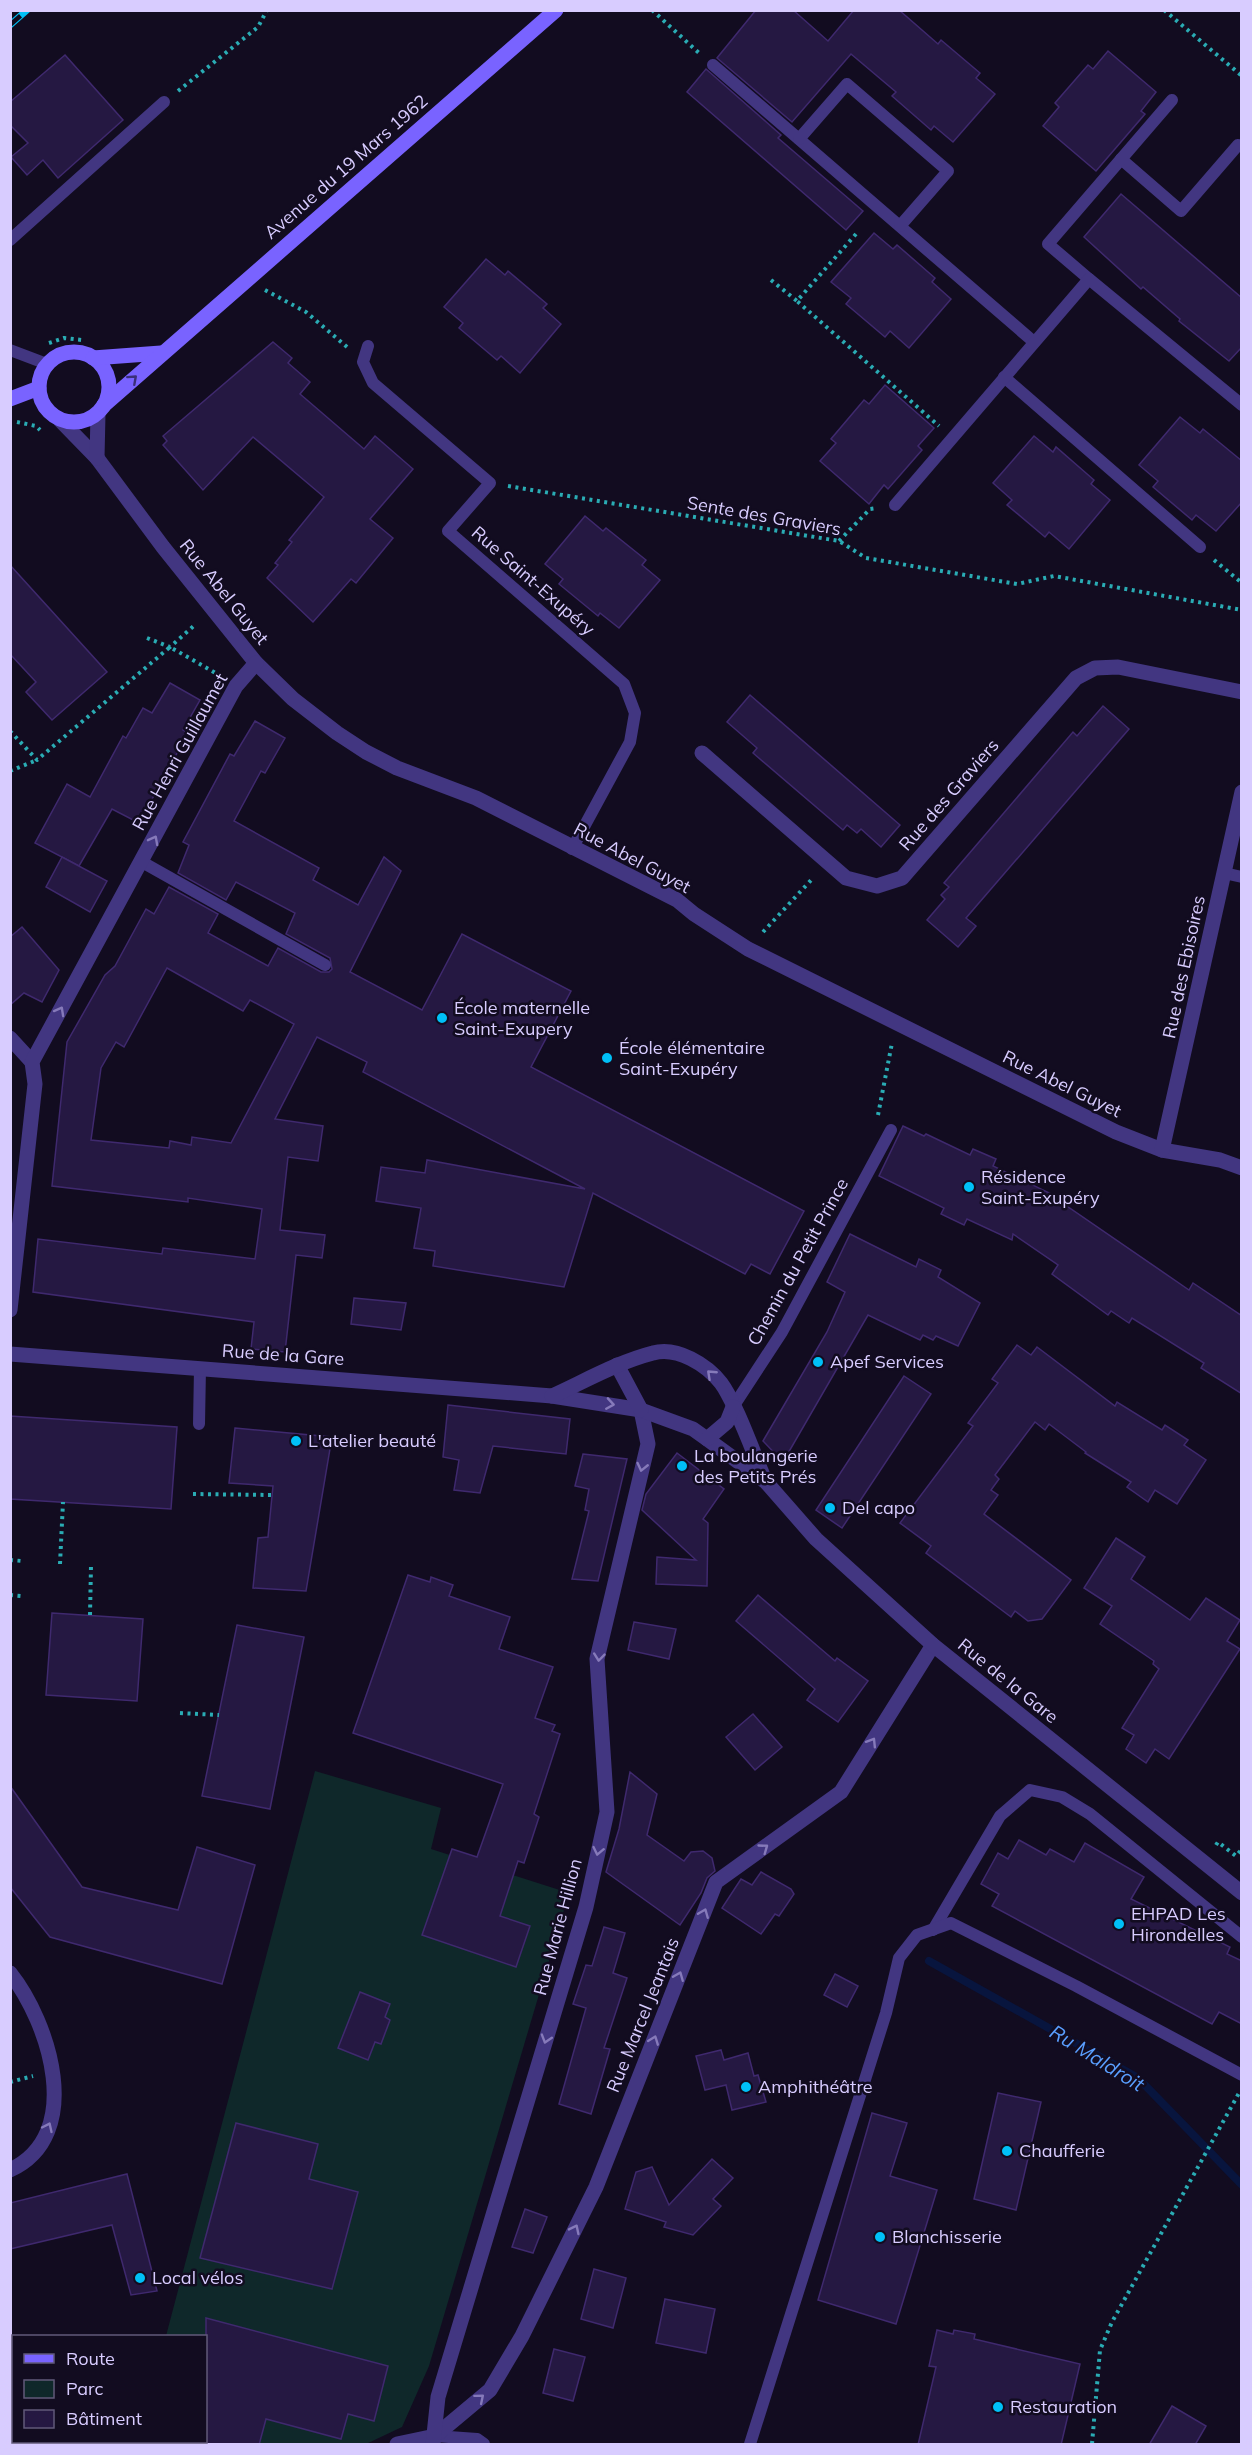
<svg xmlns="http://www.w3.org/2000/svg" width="1252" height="2455" font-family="Mulish,sans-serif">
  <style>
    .green { fill: #0f282a }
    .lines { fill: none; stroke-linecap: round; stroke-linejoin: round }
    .stream { stroke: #08153e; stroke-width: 8 }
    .building { fill: #251842; stroke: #3f296e; stroke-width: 1.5; fill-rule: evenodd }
    .path { stroke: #2aacb4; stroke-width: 4; stroke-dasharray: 3 4.5; stroke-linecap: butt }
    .service { stroke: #423681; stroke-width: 12 }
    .minor { stroke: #423681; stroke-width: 15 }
    .tertiary { stroke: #423681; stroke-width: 15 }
    .secondary { stroke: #7963ff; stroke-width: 15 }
    .rail-casing { stroke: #00c0f7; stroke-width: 7 }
    .rail { stroke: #120c20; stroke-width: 4.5; stroke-dasharray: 14; stroke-linecap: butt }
    .oneway { stroke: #3b2f79 }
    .oneway2 { stroke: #867aba }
    .poi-dot { fill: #00c0f7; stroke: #120c20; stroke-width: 2 }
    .labels { text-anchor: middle; stroke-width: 5; stroke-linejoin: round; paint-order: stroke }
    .street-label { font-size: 18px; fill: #d8ccff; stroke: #120c20 }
    .poi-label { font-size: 18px; fill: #d8ccff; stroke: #120c20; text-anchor: start }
    .water-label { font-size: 20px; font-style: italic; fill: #5a9fff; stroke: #120c20 }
  </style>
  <rect width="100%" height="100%" fill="#120c20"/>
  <!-- green -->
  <path class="green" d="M 315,1771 L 441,1808 L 431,1849 L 569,1893 L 429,2366 L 402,2427 L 366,2444 L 138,2444 L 139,2442 L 206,2442 L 206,2336 L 166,2336 Z"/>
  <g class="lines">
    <!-- stream -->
    <path class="stream" d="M 929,1961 L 1138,2078 L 1242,2185"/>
  </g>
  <!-- building -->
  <g class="building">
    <path d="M 756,10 L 793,10 L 828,41 L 854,10 L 899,10 L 938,44 L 941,40 L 980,73 L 976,78 L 995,94 L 953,142 L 934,126 L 931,130 L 892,96 L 896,92 L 851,54 L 792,122 L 717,58 Z"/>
    <path d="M 1108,51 L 1156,92 L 1141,111 L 1145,114 L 1096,171 L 1043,126 L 1059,107 L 1055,103 L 1088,65 L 1093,69 Z"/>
    <path d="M 65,55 L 123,120 L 58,178 L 43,160 L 27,175 L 11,157 L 28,143 L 10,125 L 10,102 Z"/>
    <path d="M 706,69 L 781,135 L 778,138 L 863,211 L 846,230 L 687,92 Z"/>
    <path d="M 1121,194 L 1242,298 L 1242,347 L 1229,361 L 1179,321 L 1180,319 L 1143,287 L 1141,289 L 1084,237 Z"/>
    <path d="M 874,233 L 893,249 L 897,245 L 935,278 L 932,282 L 951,299 L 909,348 L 890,331 L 885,337 L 846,304 L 851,298 L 831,282 Z"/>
    <path d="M 486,259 L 505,275 L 508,271 L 547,304 L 543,308 L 561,324 L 520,373 L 501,356 L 497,360 L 459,328 L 463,323 L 444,307 Z"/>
    <path d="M 273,342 L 292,358 L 288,363 L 310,382 L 300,394 L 364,449 L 375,436 L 413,469 L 370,519 L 393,538 L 356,583 L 351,579 L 313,622 L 267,578 L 278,565 L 275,563 L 292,542 L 289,540 L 324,497 L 253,437 L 203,490 L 163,445 L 167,441 L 163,436 Z"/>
    <path d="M 885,385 L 934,428 L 918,446 L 922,450 L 888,489 L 884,485 L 869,504 L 820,461 L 836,443 L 831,439 L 864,400 L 869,404 Z"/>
    <path d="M 1180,417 L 1200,433 L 1203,429 L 1242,461 L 1242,502 L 1216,531 L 1196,515 L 1192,520 L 1153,487 L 1158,481 L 1139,465 Z"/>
    <path d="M 1034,436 L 1053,452 L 1056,447 L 1094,480 L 1091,484 L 1110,500 L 1069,549 L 1049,532 L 1045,537 L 1007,505 L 1012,500 L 993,483 Z"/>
    <path d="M 585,516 L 603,531 L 606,528 L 646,560 L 642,565 L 660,580 L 619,628 L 600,613 L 598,616 L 559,584 L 563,579 L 545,564 Z"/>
    <path d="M 10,565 L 107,672 L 52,720 L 26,692 L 36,682 L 10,654 Z"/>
    <path d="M 170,683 L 200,700 L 183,730 L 188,733 L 139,823 L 112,809 L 79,866 L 35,843 L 67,784 L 90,797 L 123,736 L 126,738 L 143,708 L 152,713 Z"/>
    <path d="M 750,695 L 900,825 L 881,847 L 861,829 L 857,833 L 847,825 L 843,830 L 753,753 L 757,748 L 727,722 Z"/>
    <path d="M 1103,706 L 1129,729 L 966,918 L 976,926 L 958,947 L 927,920 L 945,899 L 941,895 L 949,887 L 944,883 L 1073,732 L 1077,736 Z"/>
    <path d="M 255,721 L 285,738 L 265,773 L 261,771 L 234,821 L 319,868 L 313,880 L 358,905 L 384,857 L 401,871 L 350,972 L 422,1010 L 462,934 L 571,991 L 531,1067 L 804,1211 L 770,1274 L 751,1264 L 745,1274 L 593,1193 L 564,1287 L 433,1266 L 435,1251 L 414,1248 L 421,1208 L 376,1201 L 381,1167 L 425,1173 L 427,1160 L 585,1189 L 363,1072 L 367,1062 L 317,1037 L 275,1119 L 323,1126 L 318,1161 L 288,1157 L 280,1230 L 325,1235 L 322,1258 L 296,1255 L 285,1352 L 251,1349 L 254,1322 L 33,1292 L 38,1239 L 162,1254 L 163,1248 L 255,1259 L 262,1209 L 188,1198 L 188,1202 L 52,1186 L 67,1042 L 105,975 L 115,966 L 146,909 L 154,914 L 169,887 L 218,914 L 208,933 L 268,966 L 278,948 L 321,972 L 329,972 L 332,969 L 330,958 L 286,934 L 295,913 L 236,882 L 226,900 L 178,873 L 189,845 L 183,842 L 230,754 L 234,756 ZM 167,968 L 243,1011 L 250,1000 L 294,1024 L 231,1143 L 192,1137 L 191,1145 L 170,1141 L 169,1148 L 91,1140 L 101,1068 L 116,1042 L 124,1047 Z"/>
    <path d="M 62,857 L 107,881 L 90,912 L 46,887 Z"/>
    <path d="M 22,927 L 59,970 L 42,1002 L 24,993 L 10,1005 L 10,937 Z"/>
    <path d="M 903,1126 L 924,1136 L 926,1134 L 970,1155 L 973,1149 L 996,1159 L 993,1166 L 1066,1201 L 1064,1204 L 1189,1290 L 1193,1283 L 1242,1316 L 1242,1394 L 1201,1368 L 1204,1363 L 1132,1318 L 1129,1323 L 1111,1311 L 1108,1315 L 1052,1274 L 1058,1265 L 1013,1234 L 1012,1240 L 967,1219 L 964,1225 L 941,1214 L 944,1208 L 879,1176 Z"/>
    <path d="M 850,1234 L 916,1267 L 919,1259 L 941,1270 L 938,1277 L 980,1303 L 958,1346 L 936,1336 L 933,1340 L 923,1335 L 920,1340 L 868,1315 L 783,1462 L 763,1441 L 827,1332 L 845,1292 L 827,1282 Z"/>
    <path d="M 354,1298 L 406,1303 L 401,1330 L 351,1324 Z"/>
    <path d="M 1017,1345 L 1031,1355 L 1037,1347 L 1115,1406 L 1117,1402 L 1162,1430 L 1165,1425 L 1188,1440 L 1184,1445 L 1206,1460 L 1177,1504 L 1155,1490 L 1148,1502 L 1127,1487 L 1131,1482 L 1085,1453 L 1086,1452 L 1049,1424 L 1045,1430 L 1035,1422 L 995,1475 L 999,1479 L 991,1490 L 998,1495 L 984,1514 L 1071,1580 L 1042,1619 L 1028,1621 L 1015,1611 L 1011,1617 L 926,1553 L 931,1546 L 900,1523 L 973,1426 L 968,1423 L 998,1383 L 992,1379 Z"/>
    <path d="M 904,1376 L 931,1394 L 842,1528 L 816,1510 Z"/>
    <path d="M 448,1405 L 570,1419 L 566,1454 L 493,1446 L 480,1493 L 454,1490 L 459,1460 L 443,1457 Z"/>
    <path d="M 10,1416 L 177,1427 L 171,1509 L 10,1499 Z"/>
    <path d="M 235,1428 L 332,1437 L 306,1591 L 253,1588 L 258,1538 L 268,1537 L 273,1486 L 229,1483 Z"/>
    <path d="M 677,1453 L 724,1489 L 703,1519 L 708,1523 L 707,1586 L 656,1584 L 657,1557 L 696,1560 L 642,1510 L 646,1494 Z"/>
    <path d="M 583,1454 L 627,1459 L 598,1581 L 572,1579 L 589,1511 L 585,1510 L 589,1489 L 575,1486 Z"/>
    <path d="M 1116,1538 L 1145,1557 L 1131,1579 L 1190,1620 L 1206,1598 L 1240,1620 L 1227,1641 L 1240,1649 L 1169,1759 L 1155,1749 L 1146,1763 L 1126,1749 L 1134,1735 L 1122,1728 L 1159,1669 L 1153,1664 L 1154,1661 L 1100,1624 L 1112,1606 L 1084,1588 Z"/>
    <path d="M 408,1575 L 430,1582 L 431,1577 L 453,1585 L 449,1596 L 510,1617 L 499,1649 L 553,1667 L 535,1718 L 555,1725 L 552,1731 L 560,1734 L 534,1814 L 539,1817 L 524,1863 L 518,1861 L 500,1916 L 530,1926 L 516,1967 L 422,1935 L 452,1849 L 477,1857 L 503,1784 L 353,1733 Z"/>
    <path d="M 758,1595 L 835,1661 L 837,1658 L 868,1681 L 838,1722 L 807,1700 L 815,1689 L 736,1621 Z"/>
    <path d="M 52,1613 L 143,1619 L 137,1701 L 46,1695 Z"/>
    <path d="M 634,1622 L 676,1629 L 669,1659 L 628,1650 Z"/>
    <path d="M 237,1625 L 304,1637 L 270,1809 L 202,1796 Z"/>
    <path d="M 753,1714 L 782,1747 L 755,1770 L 726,1737 Z"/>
    <path d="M 630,1772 L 657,1794 L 647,1835 L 684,1861 L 691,1852 L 703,1851 L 712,1858 L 715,1871 L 707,1878 L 701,1893 L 680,1925 L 606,1872 L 619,1829 Z"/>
    <path d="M 10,1786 L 82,1887 L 178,1910 L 197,1847 L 255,1865 L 222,1984 L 50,1937 L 10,1887 Z"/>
    <path d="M 1019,1840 L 1046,1855 L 1050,1849 L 1074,1862 L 1085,1843 L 1144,1877 L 1131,1899 L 1230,1947 L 1227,1954 L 1242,1961 L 1242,2024 L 1219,2012 L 1212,2024 L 992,1906 L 999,1894 L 981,1884 L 998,1853 L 1008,1859 Z"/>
    <path d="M 761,1872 L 791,1889 L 794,1894 L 779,1916 L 775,1914 L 761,1934 L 722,1908 L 741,1879 L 752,1885 Z"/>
    <path d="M 604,1927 L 625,1933 L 613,1973 L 627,1978 L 604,2048 L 610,2049 L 591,2114 L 559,2104 L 586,2008 L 573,2004 L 586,1965 L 592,1966 Z"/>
    <path d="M 835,1974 L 858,1986 L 847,2007 L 824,1995 Z"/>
    <path d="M 360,1992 L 390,2004 L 385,2017 L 390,2020 L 381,2044 L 375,2042 L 368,2060 L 338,2048 Z"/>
    <path d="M 721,2050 L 724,2060 L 748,2053 L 754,2076 L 758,2075 L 766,2102 L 732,2110 L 726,2085 L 705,2090 L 696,2056 Z"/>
    <path d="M 998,2093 L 1041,2102 L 1016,2210 L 974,2199 Z"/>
    <path d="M 872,2113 L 907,2123 L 890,2176 L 937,2190 L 896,2324 L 818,2300 Z"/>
    <path d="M 236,2123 L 318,2144 L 309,2179 L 358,2192 L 332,2289 L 200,2258 Z"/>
    <path d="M 712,2159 L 733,2178 L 713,2199 L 721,2206 L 693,2235 L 664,2227 L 666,2222 L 625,2209 L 636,2172 L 652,2167 L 669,2205 Z"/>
    <path d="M 127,2174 L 157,2291 L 131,2295 L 112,2225 L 10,2249 L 10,2203 Z"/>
    <path d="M 525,2209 L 547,2217 L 533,2253 L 512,2247 Z"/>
    <path d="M 594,2269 L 626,2278 L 613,2328 L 581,2319 Z"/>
    <path d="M 665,2299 L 715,2309 L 706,2353 L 656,2343 Z"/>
    <path d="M 206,2318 L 388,2366 L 374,2421 L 348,2414 L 341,2439 L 266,2419 L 259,2445 L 206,2445 Z"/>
    <path d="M 937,2330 L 953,2334 L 954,2330 L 975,2334 L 974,2339 L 1080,2364 L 1061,2445 L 918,2445 L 936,2367 L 929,2366 Z"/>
    <path d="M 554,2349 L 585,2357 L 573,2401 L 543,2393 Z"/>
    <path d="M 1172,2406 L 1206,2426 L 1195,2445 L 1149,2445 Z"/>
  </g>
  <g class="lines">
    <!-- path -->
    <g class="path">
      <path d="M 652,10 L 699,53"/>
      <path d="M 1164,10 L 1242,76"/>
      <path d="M 178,91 L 258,27 L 267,10"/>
      <path d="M 856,234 L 797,301 L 939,426"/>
      <path d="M 771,280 L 797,301"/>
      <path d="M 265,290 L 306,312 L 347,347"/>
      <path d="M 49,343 L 64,338 L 82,340"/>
      <path d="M 17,422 L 36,426 L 40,430"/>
      <path d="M 508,486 L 839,541 L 866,558 L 1017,584 L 1054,576 L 1242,610"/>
      <path d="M 839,541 L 870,509 L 877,508"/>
      <path d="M 1214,560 L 1242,583"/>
      <path d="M 147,638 L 170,647 L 196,624"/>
      <path d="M 10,731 L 37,760 L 170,647 L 219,675"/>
      <path d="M 10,771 L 37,760"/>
      <path d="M 763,932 L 813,878"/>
      <path d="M 878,1115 L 892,1043"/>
      <path d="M 193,1494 L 272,1495"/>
      <path d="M 10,1560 L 22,1561"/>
      <path d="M 60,1564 L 63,1502"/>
      <path d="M 10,1595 L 21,1596"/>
      <path d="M 90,1615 L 91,1566"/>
      <path d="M 180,1713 L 219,1715"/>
      <path d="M 10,1735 L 12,1735"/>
      <path d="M 1216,1845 L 1218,1842 L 1236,1856 L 1242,1849"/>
      <path d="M 10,2082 L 33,2076"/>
      <path d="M 1092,2444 L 1100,2350 L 1112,2322 L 1239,2093"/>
    </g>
    <!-- service -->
    <g class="service">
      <path d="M 713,65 L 1034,342"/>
      <path d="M 799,139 L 847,84 L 948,171 L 900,226"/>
      <path d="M 1121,159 L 1181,211 L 1238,145"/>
      <path d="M 10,240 L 164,102"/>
      <path d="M 1089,279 L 1048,244 L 1172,100"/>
      <path d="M 368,346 L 363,362 L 373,383 L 490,483 L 448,531 L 624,684 L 635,713 L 630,742 L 572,849"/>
      <path d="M 10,350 L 47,364"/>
      <path d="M 1004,377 L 1200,547"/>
      <path d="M 895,505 L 1089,279 L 1242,405"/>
      <path d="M 142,862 L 325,965"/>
      <path d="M 1224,873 L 1242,877"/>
      <path d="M 733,1407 L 782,1332 L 891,1130"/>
      <path d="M 199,1424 L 200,1368"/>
      <path d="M 933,1930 L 1000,1816 L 1030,1790 L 1062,1797 L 1090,1814 L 1242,1937"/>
      <path d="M 431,2439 L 435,2436 L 477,2439 L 484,2444"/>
      <path d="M 750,2444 L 886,2013 L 899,1958 L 917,1935 L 951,1923 L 1076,1986 L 1242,2075"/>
    </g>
    <!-- minor -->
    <g class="minor">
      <path d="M 60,420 L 97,458 L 163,547 L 256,663 L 293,699 L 337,733 L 366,752 L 397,768 L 476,798 L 677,900 L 694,914 L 748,949 L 1116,1132 L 1162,1150 L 1220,1160 L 1242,1168"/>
      <path d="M 97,458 L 98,414"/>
      <path d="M 702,753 L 846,878 L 877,886 L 902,878 L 1076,678 L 1095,668 L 1118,667 L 1242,692"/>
      <path d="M 10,1038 L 32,1062"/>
      <path d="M 1162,1150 L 1242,792"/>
      <path d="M 10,1310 L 35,1084 L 32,1062 L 236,686 L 256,663"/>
      <path d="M 10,1973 C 49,2022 86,2135 10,2170"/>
      <path d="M 397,2444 L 435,2436 L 490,2390 L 522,2336 L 596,2187 L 716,1882 L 841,1792 L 933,1645"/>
      <path d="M 433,2444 L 438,2397 L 586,1907 L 607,1812 L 597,1659 L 648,1444 L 641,1410"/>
    </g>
    <!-- tertiary -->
    <g class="tertiary">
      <path d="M 10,1354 L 552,1396 L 641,1410 L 693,1429 L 707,1439 L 766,1482 L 816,1539 L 933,1645 L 1242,1893"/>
      <path d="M 617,1365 L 641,1410"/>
      <path d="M 552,1396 C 585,1381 618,1362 653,1353 C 677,1346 707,1365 721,1383 C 736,1403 754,1455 765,1480"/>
      <path d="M 707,1439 L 727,1422 L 733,1407"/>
    </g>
    <!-- secondary -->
    <g class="secondary">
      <circle cx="74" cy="387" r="35"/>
      <path d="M 93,358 L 161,353"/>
      <path d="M 10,399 L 39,388"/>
      <path d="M 104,405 L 556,10"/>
    </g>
    <defs>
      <path id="rail" d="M 10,25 L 27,10"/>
    </defs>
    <!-- rail casing -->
    <use href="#rail" class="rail-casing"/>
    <!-- rail -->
    <use href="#rail" class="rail"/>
  </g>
  <!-- one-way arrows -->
  <defs><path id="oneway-chevron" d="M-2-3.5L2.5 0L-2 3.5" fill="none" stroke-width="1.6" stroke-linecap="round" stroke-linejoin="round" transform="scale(1.5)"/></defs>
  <use class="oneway" href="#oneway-chevron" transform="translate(133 379) rotate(-42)"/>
  <g class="oneway2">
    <use href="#oneway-chevron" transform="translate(154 840) rotate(-62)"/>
    <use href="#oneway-chevron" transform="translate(60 1011) rotate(-61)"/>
    <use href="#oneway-chevron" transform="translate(711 1374) rotate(-137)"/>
    <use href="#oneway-chevron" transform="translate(610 1404) rotate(9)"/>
    <use href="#oneway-chevron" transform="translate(642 1467) rotate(103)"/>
    <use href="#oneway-chevron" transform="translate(599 1657) rotate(96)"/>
    <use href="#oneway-chevron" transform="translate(872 1742) rotate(-58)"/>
    <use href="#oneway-chevron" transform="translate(764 1848) rotate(-36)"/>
    <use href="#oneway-chevron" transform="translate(598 1851) rotate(102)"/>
    <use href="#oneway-chevron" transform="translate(704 1913) rotate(-68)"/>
    <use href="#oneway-chevron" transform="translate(679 1976) rotate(-68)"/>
    <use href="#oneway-chevron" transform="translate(546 2039) rotate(107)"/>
    <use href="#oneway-chevron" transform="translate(654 2040) rotate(-69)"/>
    <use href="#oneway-chevron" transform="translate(48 2127) rotate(-65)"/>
    <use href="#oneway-chevron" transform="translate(575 2229) rotate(-64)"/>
    <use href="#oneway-chevron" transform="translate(480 2398) rotate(-40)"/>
  </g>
  <!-- markers -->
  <g class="poi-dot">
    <circle cx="442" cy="1018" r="6"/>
    <circle cx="607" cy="1058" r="6"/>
    <circle cx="969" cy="1187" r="6"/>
    <circle cx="818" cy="1362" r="6"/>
    <circle cx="296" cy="1441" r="6"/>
    <circle cx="682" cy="1466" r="6"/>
    <circle cx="830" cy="1508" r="6"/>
    <circle cx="1119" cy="1924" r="6"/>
    <circle cx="746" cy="2087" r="6"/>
    <circle cx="1007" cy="2151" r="6"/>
    <circle cx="880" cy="2237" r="6"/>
    <circle cx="140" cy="2278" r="6"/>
    <circle cx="998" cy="2407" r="6"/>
  </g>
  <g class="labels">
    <!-- street labels -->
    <g class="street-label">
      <text transform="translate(346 167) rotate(-41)" y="6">Avenue du 19 Mars 1962</text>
      <text transform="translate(764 516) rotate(10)" y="6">Sente des Graviers</text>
      <text transform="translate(533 581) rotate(41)" y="6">Rue Saint-Exupéry</text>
      <text transform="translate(224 592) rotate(51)" y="6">Rue Abel Guyet</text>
      <text transform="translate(180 752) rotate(-61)" y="6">Rue Henri Guillaumet</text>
      <text transform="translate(949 795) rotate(-49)" y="6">Rue des Graviers</text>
      <text transform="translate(632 858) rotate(28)" y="6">Rue Abel Guyet</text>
      <text transform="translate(1184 967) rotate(-78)" y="6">Rue des Ebisoires</text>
      <text transform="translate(1062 1084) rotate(26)" y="6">Rue Abel Guyet</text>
      <text transform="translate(798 1262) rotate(-61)" y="6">Chemin du Petit Prince</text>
      <text transform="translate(283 1355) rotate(4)" y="6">Rue de la Gare</text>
      <text transform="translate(1008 1681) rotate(39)" y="6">Rue de la Gare</text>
      <text transform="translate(558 1927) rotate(-75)" y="6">Rue Marie Hillion</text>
      <text transform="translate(643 2015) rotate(-68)" y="6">Rue Marcel Jeantais</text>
    </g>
    <!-- poi labels -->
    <g class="poi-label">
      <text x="454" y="1014">École maternelle<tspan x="454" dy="21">Saint-Exupery</tspan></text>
      <text x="619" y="1054">École élémentaire<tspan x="619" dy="21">Saint-Exupéry</tspan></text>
      <text x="981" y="1183">Résidence<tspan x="981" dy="21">Saint-Exupéry</tspan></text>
      <text x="830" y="1368">Apef Services</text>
      <text x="308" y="1447">L'atelier beauté</text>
      <text x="694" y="1462">La boulangerie<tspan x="694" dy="21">des Petits Prés</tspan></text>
      <text x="842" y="1514">Del capo</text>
      <text x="1131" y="1920">EHPAD Les<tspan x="1131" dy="21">Hirondelles</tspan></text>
      <text x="758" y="2093">Amphithéâtre</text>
      <text x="1019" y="2157">Chaufferie</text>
      <text x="892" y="2243">Blanchisserie</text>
      <text x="152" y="2284">Local vélos</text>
      <text x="1010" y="2413">Restauration</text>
    </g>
    <!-- water labels -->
    <g class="water-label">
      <text transform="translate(1097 2058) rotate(32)" y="7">Ru Maldroit</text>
    </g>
  </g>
  <!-- border -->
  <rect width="1252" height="2455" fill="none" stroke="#d8ccff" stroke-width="24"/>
  <!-- legend -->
  <rect x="12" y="2335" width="195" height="108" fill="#120c20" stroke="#615979" stroke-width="1.5"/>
  <rect x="24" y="2354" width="30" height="9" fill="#7963ff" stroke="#615979" stroke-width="1.5"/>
  <text x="66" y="2365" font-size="18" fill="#d8ccff">Route</text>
  <rect x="24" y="2380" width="30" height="18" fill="#0f282a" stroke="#615979" stroke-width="1.5"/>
  <text x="66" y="2395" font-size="18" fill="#d8ccff">Parc</text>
  <rect x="24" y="2410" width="30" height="18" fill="#251842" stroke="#615979" stroke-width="1.5"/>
  <text x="66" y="2425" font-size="18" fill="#d8ccff">Bâtiment</text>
</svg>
